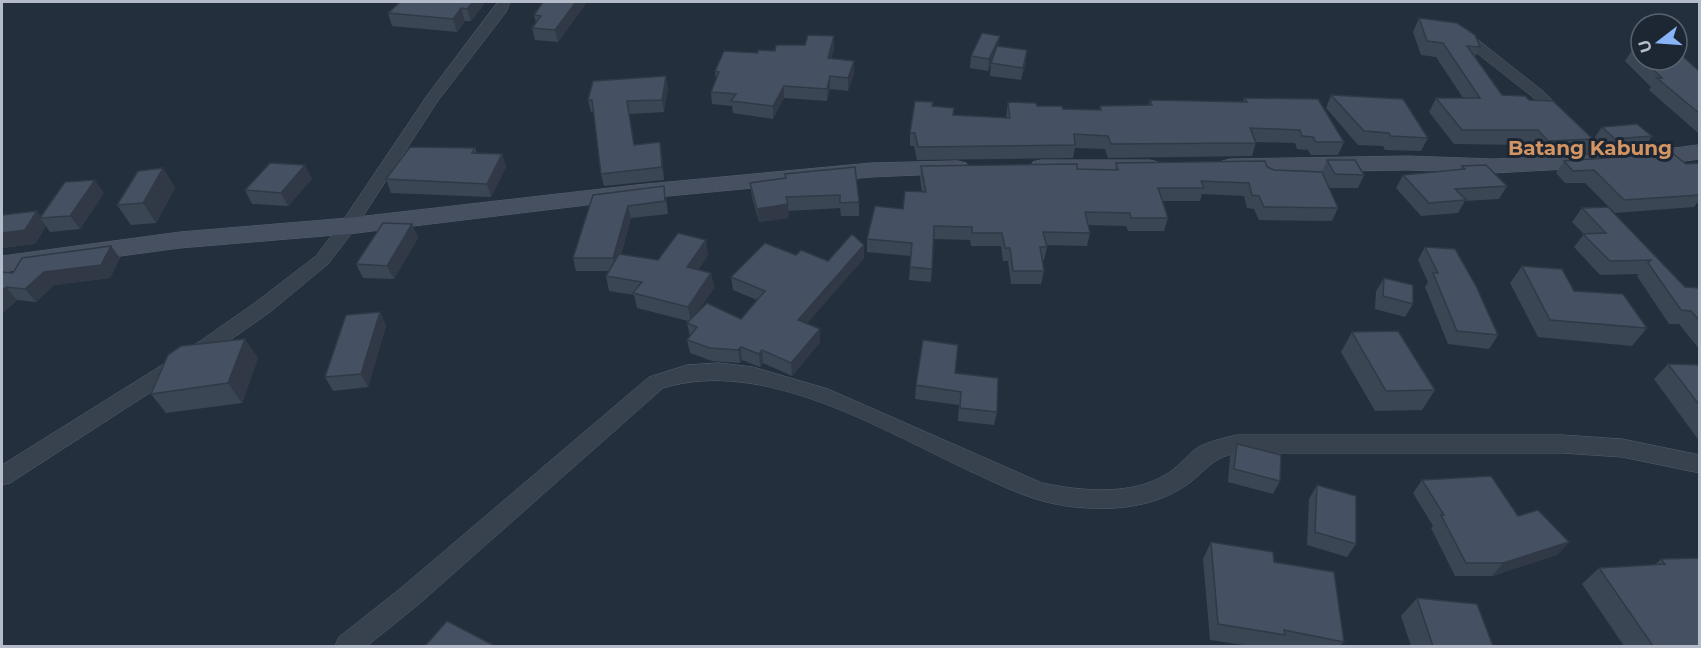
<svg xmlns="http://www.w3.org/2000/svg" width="1701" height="648" font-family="Montserrat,sans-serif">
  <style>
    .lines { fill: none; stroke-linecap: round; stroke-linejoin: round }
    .street-casing { stroke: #565f6c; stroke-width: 1 }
    .secondary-casing { stroke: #565f6c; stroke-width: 1 }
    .street { fill: #38414e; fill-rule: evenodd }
    .secondary { fill: #465061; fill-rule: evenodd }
    .wall { fill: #3b4654 }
    .shaded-wall { fill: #303945 }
    .building { fill: #455162; stroke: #303945; stroke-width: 1.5 }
    .labels { text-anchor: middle; stroke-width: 6; stroke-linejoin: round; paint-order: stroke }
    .quarter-label { font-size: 20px; font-weight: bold; fill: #d59563; stroke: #1d2633 }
  </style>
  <rect width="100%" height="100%" fill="#242f3e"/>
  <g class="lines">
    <defs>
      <g id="street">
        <path d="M 498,2 L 510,2 L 506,12 L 437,102 L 354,230 L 328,264 L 270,312 L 213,352 L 10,483 L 2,485 L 2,465 L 199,342 L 256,302 L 316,256 L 342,222 L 426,97 Z"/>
        <path d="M 1458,27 L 1463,28 L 1544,92 L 1610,159 L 1612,162 L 1610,165 L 1598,165 L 1534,98 L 1453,34 L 1451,31 Z"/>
        <path d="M 719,363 L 753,367 L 828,389 L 1042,483 C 1081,491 1130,496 1165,475 C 1178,468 1186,456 1197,448 C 1209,441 1224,438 1237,435 L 1562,435 L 1622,439 L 1700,455 L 1700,473 L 1622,457 L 1562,453 L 1237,453 C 1210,458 1206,472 1185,486 C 1157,505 1121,510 1088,508 C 1042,506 1013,491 972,472 C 881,430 765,357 663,388 L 419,604 L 367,646 L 335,646 L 339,637 L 401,588 L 649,377 L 687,365 Z"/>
      </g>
      <g id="secondary">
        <path d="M 1700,145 L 1700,159 L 1638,167 L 1630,165 L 1627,160 L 1630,155 L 1638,153 Z"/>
        <path d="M 1597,155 L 1605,157 L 1608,162 L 1605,167 L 1493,173 L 1408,170 L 1230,173 L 1222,171 L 1219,166 L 1222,161 L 1230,159 L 1408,156 L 1493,159 Z"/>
        <path d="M 1041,160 L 1150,160 L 1158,162 L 1161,167 L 1158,172 L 1150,174 L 1041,174 L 1033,172 L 1030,167 L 1033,162 Z"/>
        <path d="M 958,161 L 966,163 L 969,168 L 966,173 L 871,177 L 636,199 L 348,234 L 180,248 L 2,272 L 2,256 L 180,232 L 348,218 L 636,185 L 871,163 Z"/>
      </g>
    </defs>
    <!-- street casing -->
    <use href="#street" class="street-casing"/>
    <!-- secondary casing -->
    <use href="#secondary" class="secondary-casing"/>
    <!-- street -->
    <use href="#street" class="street"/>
    <!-- secondary -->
    <use href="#secondary" class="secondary"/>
  </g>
  <!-- wall -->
  <g class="wall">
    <path d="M 587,2 L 558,42 L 535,40 L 532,28 L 536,23 L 534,15 Z"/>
    <path d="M 484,4 L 471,21 L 465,21 L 457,32 L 392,26 L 388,13 Z"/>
    <path d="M 1419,18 L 1480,47 L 1475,57 L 1502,95 L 1529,100 L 1593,139 L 1583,154 L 1539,156 L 1529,145 L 1454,144 L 1429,112 L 1436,98 L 1463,98 L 1436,57 L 1421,55 L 1413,32 Z"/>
    <path d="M 834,36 L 834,48 L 831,59 L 854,61 L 854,73 L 848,91 L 830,89 L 827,101 L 784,98 L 773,119 L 733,113 L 732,106 L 712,104 L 711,92 L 716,79 L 715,71 L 758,53 L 805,45 Z"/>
    <path d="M 998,46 L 1026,63 L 1021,80 L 990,76 L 991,64 L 988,71 L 970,68 L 971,56 Z"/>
    <path d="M 1632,50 L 1641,50 L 1641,60 L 1677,60 L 1700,72 L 1700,132 L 1697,132 L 1649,90 L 1651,87 L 1625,61 Z"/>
    <path d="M 668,88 L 664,112 L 629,114 L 634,145 L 662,154 L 664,180 L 604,186 L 601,174 L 594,112 L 591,112 L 588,100 Z"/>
    <path d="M 1331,95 L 1428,138 L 1421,151 L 1385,150 L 1383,146 L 1358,145 L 1326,108 Z"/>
    <path d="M 1244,98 L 1344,142 L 1338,155 L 1311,155 L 1308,150 L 1297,149 L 1295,143 L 1256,142 L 1252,156 L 1108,158 L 1105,149 L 1075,148 L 1073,158 L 917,160 L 914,146 L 910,146 L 910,133 L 932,106 L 953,115 L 1006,118 L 1008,102 L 1063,109 L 1099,110 L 1100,106 L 1149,105 L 1150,100 L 1243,102 Z"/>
    <path d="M 1602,127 L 1652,136 L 1643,149 L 1606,152 L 1593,140 Z"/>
    <path d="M 475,148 L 477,153 L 502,154 L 506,167 L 491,197 L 391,193 L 386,179 Z"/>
    <path d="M 1327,160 L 1364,175 L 1358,188 L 1329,188 L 1326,182 L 1338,208 L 1332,221 L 1259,220 L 1254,209 L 1247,208 L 1244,196 L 1202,194 L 1200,201 L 1162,201 L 1168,218 L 1164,231 L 1128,231 L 1126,226 L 1088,225 L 1090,233 L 1087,246 L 1046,245 L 1047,247 L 1044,260 L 1042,260 L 1044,271 L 1041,284 L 1011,284 L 1008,261 L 1003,261 L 1001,246 L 971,246 L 970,240 L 934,239 L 931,282 L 909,280 L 911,256 L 867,252 L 867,239 L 922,192 L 920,179 L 921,166 L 1115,170 L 1116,163 L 1267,167 L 1274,170 L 1322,172 Z"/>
    <path d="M 1564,161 L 1686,164 L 1700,163 L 1700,203 L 1697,203 L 1694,207 L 1615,213 L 1585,183 L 1565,183 L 1556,173 Z"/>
    <path d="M 1462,166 L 1507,186 L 1499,199 L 1465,201 L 1458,213 L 1421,216 L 1396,188 L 1403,175 L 1460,170 Z"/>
    <path d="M 163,168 L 175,188 L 156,223 L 131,225 L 117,205 Z"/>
    <path d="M 785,174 L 859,202 L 859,216 L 841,216 L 840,208 L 788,211 L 789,218 L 759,222 L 752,197 L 750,183 L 785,178 Z"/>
    <path d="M 312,179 L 288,206 L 252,204 L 245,190 Z"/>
    <path d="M 104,193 L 80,229 L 50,232 L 46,226 L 35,244 L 2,248 L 2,215 L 37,211 L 41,217 Z"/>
    <path d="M 593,195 L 666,198 L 668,214 L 631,218 L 621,255 L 658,260 L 708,255 L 698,270 L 711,273 L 714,288 L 697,312 L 741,319 L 757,300 L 733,290 L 731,277 L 796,255 L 828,261 L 864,258 L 807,323 L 820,329 L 820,342 L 792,376 L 763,363 L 760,367 L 742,360 L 740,363 L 712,361 L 690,353 L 687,340 L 690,336 L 687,323 L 688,321 L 637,308 L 634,295 L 609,291 L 606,276 L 609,271 L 576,271 L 573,258 Z"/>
    <path d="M 1582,208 L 1685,287 L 1700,288 L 1700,350 L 1679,324 L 1669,324 L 1637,276 L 1639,274 L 1600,275 L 1574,247 L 1584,234 L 1572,222 Z"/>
    <path d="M 412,224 L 418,238 L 394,279 L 363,278 L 356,264 Z"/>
    <path d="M 111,246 L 120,258 L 110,278 L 54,285 L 36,302 L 17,300 L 2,314 L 2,272 L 13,273 Z"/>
    <path d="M 1425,247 L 1498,335 L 1489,349 L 1448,344 L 1425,287 L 1428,282 L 1418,260 Z"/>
    <path d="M 1522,266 L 1574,291 L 1647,328 L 1632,346 L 1538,337 L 1510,283 Z"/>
    <path d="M 1384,278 L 1413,304 L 1405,317 L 1375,309 L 1376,291 Z"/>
    <path d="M 380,312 L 386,326 L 368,387 L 333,391 L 325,377 Z"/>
    <path d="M 1352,332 L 1435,390 L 1422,410 L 1375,411 L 1341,352 Z"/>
    <path d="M 258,358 L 242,403 L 166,413 L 151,394 Z"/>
    <path d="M 1668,364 L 1700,365 L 1700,442 L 1654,379 Z"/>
    <path d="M 955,373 L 997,412 L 994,425 L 958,421 L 959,405 L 915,399 L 916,385 Z"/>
    <path d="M 1237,444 L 1280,481 L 1273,494 L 1228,482 L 1230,457 Z"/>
    <path d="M 1422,480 L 1518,516 L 1569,542 L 1557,555 L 1492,576 L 1455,576 L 1431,528 L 1433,526 L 1413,493 Z"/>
    <path d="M 1317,485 L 1356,544 L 1347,557 L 1307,545 L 1309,499 Z"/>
    <path d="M 1211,542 L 1274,562 L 1344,642 L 1340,646 L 1250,646 L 1210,640 L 1203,559 Z"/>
    <path d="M 1699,558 L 1700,646 L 1624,646 L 1582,584 L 1599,568 L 1655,565 L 1661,559 Z"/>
    <path d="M 1417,598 L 1493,646 L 1411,646 L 1401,616 Z"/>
  </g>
  <!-- shaded-wall -->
  <g class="shaded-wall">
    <path d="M 473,2 L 483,2 L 484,4 L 471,21 L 467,9 Z"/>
    <path d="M 576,2 L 587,2 L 558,42 L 555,30 Z"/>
    <path d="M 461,8 L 465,21 L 457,32 L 453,19 Z"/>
    <path d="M 834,36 L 834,48 L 828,70 L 828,58 Z"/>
    <path d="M 1000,36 L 998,48 L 988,71 L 989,59 Z"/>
    <path d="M 1027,50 L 1026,63 L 1021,80 L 1023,68 Z"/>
    <path d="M 854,61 L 854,73 L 848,91 L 848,78 Z"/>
    <path d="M 666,76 L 668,88 L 664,112 L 662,100 Z"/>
    <path d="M 830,76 L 830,89 L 827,101 L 827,89 Z"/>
    <path d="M 784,86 L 784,98 L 773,119 L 773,106 Z"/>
    <path d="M 660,142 L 662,154 L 664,180 L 662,167 Z"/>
    <path d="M 502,154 L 506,167 L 491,197 L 487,184 Z"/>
    <path d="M 305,165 L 312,179 L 288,206 L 281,193 Z"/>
    <path d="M 163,168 L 175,188 L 156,223 L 143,203 Z"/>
    <path d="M 95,180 L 104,193 L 80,229 L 70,216 Z"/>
    <path d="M 788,204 L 789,218 L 759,222 L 757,209 Z"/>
    <path d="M 628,206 L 631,218 L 616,271 L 613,258 Z"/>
    <path d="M 37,211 L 42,218 L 40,218 L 46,226 L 35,244 L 2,248 L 2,233 Z"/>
    <path d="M 412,224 L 418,238 L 394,279 L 387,266 Z"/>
    <path d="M 706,240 L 708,255 L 690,282 L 687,267 Z"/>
    <path d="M 864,245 L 864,258 L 799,333 L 798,320 Z"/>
    <path d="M 111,246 L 120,258 L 110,278 L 54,285 L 36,302 L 25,289 L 44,272 Z"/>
    <path d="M 711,273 L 714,288 L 691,322 L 688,307 Z"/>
    <path d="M 6,287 L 17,300 L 2,314 L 2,291 Z"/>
    <path d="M 380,312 L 386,326 L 368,387 L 361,374 Z"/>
    <path d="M 820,329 L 820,342 L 792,376 L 791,363 Z"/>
    <path d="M 245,339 L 258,358 L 242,403 L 228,383 Z"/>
    <path d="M 741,347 L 742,360 L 740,363 L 738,350 Z"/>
    <path d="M 762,350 L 763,363 L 760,367 L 759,354 Z"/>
    <path d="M 1569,542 L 1557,555 L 1492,576 L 1503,563 Z"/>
  </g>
  <!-- building -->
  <g class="building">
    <path d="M 400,2 L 473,2 L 467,9 L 461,8 L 453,19 L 388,13 Z"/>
    <path d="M 543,2 L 576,2 L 555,30 L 532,28 L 541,16 L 534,15 Z"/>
    <path d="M 1419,18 L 1457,23 L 1475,35 L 1480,47 L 1467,46 L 1502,95 L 1525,96 L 1529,100 L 1553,101 L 1593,139 L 1548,141 L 1538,130 L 1462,130 L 1436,98 L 1480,98 L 1443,43 L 1427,41 Z"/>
    <path d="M 982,33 L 1000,36 L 989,59 L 971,56 Z"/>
    <path d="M 808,35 L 834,36 L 828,58 L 854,61 L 848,78 L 830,76 L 827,89 L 784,86 L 773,106 L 731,101 L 736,94 L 711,92 L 719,72 L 715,71 L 724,51 L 758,53 L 758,50 L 775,51 L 776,45 L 805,45 Z"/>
    <path d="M 997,46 L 1027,50 L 1023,68 L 991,63 Z"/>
    <path d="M 1632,50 L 1641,50 L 1641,58 Z"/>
    <path d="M 1677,51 L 1700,72 L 1700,114 L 1657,78 L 1662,78 L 1643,60 L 1677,60 Z"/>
    <path d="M 666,76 L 662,100 L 627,101 L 634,145 L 660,142 L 662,167 L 601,174 L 592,100 L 588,100 L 593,81 Z"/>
    <path d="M 1331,95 L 1403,99 L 1428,138 L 1391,136 L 1389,133 L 1364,131 Z"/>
    <path d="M 1244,98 L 1318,99 L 1344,142 L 1316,142 L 1313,137 L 1302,136 L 1300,130 L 1250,128 L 1256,143 L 1111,144 L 1108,136 L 1074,134 L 1075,145 L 918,147 L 915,133 L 910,133 L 915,101 L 933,102 L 932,106 L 954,108 L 953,115 L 1010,118 L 1008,102 L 1036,103 L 1037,106 L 1062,106 L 1063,109 L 1101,110 L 1100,106 L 1152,105 L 1150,100 L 1247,102 Z"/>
    <path d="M 1637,124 L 1652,136 L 1615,139 L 1602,127 Z"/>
    <path d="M 410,147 L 475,148 L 472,153 L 502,154 L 487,184 L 386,179 Z"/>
    <path d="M 1672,153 L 1686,164 L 1700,163 L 1700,195 L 1624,200 L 1594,170 L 1573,171 L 1564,161 Z"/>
    <path d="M 1327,160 L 1355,160 L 1364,175 L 1335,174 Z"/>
    <path d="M 1265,161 L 1267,167 L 1274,170 L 1322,172 L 1338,208 L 1264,207 L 1259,196 L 1252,195 L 1249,183 L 1201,181 L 1204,188 L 1158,188 L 1168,218 L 1131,218 L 1130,213 L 1085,212 L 1090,233 L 1043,232 L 1047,247 L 1040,247 L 1044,271 L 1013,271 L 1010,248 L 1005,248 L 1002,233 L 972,233 L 972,227 L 934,226 L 932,269 L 910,267 L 912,243 L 867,239 L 875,206 L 903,209 L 905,191 L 926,192 L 921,166 L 1077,164 L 1077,169 L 1118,170 L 1116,163 Z"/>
    <path d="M 270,163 L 305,165 L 281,193 L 245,190 Z"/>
    <path d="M 1486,165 L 1507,186 L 1455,189 L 1466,200 L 1429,203 L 1403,175 L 1465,169 L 1462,166 Z"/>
    <path d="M 855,167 L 859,202 L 840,203 L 840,195 L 786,197 L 788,204 L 757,209 L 750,183 L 786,178 L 785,174 Z"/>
    <path d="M 163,168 L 143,203 L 117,205 L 138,171 Z"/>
    <path d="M 95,180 L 70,216 L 40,218 L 65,182 Z"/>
    <path d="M 664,186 L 665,201 L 628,206 L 613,258 L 573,258 L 593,195 Z"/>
    <path d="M 1608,207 L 1685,287 L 1700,288 L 1700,321 L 1691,311 L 1681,310 L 1648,263 L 1651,260 L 1610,261 L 1583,234 L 1606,233 L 1582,208 Z"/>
    <path d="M 37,211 L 25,230 L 2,233 L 2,215 Z"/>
    <path d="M 383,223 L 412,224 L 387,266 L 356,264 Z"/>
    <path d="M 678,233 L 706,240 L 687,267 L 711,273 L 688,307 L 633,293 L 642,282 L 606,276 L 619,254 L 658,260 Z"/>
    <path d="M 852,234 L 864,245 L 798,320 L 820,329 L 791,363 L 762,350 L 759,354 L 741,347 L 738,350 L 710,348 L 687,340 L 697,327 L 687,323 L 707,303 L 741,319 L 765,291 L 731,277 L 765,243 L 796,255 L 801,250 L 828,261 Z"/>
    <path d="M 111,246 L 101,265 L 44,272 L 25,289 L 6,287 L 2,291 L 2,272 L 13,273 L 22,258 Z"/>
    <path d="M 1425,247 L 1455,249 L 1476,286 L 1498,335 L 1457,331 L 1433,273 L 1438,273 Z"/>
    <path d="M 1522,266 L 1562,269 L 1574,291 L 1623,294 L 1647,328 L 1550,320 Z"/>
    <path d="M 1384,278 L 1413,285 L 1413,304 L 1383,296 Z"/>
    <path d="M 380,312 L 361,374 L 325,377 L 346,315 Z"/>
    <path d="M 1398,331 L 1435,390 L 1386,391 L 1352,332 Z"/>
    <path d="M 245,339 L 228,383 L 151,394 L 168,355 L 181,346 Z"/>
    <path d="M 923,340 L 958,345 L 955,373 L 998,378 L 997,412 L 960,408 L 961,392 L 916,385 Z"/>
    <path d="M 1668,364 L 1700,365 L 1700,406 Z"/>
    <path d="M 1237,444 L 1281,455 L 1280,481 L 1234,469 Z"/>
    <path d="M 1491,476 L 1518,516 L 1538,510 L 1569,542 L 1503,563 L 1466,563 L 1441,515 L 1444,515 L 1422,480 Z"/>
    <path d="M 1317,485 L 1356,496 L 1356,544 L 1315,532 Z"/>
    <path d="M 1211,542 L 1273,552 L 1274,562 L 1334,572 L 1344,642 L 1284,630 L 1285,635 L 1218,624 Z"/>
    <path d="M 1699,558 L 1700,646 L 1653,646 L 1599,568 L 1665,564 L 1661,559 Z"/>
    <path d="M 1417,598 L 1477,604 L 1493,646 L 1433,646 Z"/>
    <path d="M 447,621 L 495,646 L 425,646 Z"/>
  </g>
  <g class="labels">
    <!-- quarter labels -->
    <g class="quarter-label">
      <text x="1590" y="155">Batang Kabung</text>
    </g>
  </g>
  <!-- border -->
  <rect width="1701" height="648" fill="none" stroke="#b4bcc9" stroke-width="6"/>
  <!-- north arrow -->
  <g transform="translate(1659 42) rotate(253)"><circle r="28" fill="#1d2633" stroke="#59626f" stroke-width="1.5"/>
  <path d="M0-4.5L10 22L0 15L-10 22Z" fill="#8ab4f8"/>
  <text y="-9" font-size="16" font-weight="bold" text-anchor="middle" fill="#b4bcc9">U</text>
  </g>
</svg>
